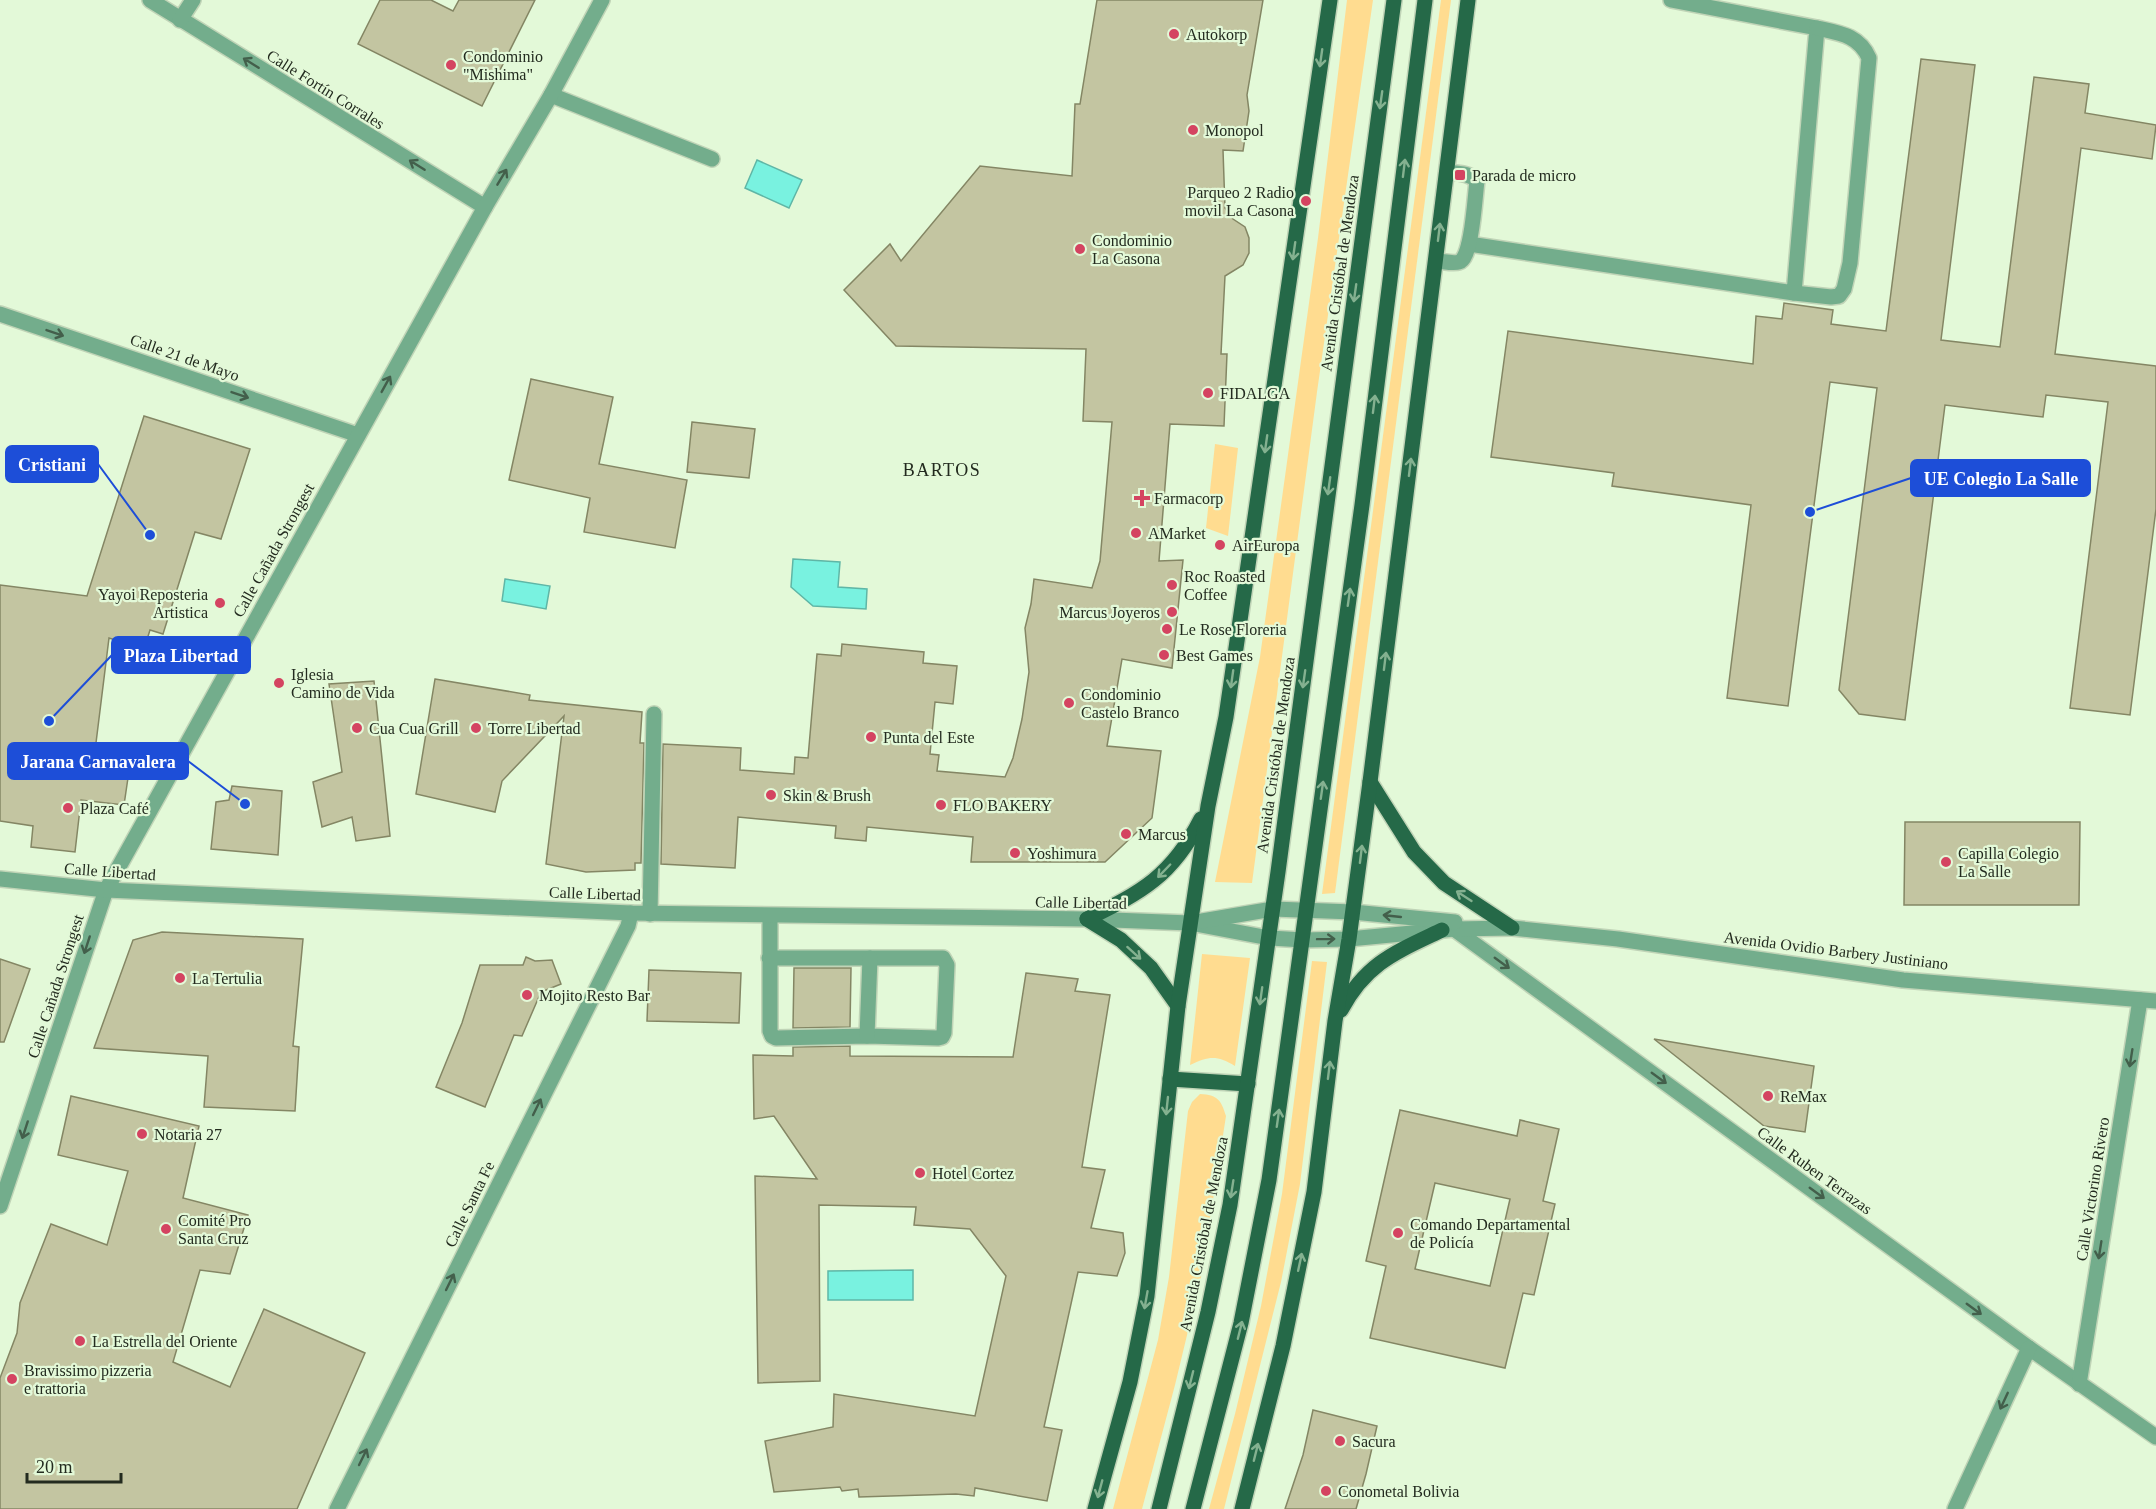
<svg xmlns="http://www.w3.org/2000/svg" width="2156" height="1509" font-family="Georgia,serif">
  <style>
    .green { fill: #ffdc90 }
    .water { fill: #79f2e0; stroke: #5fb6a6; stroke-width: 1.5 }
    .building { fill: #c3c5a1; stroke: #848664; stroke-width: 1.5; fill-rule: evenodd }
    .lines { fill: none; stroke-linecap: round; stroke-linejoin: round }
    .service-casing { stroke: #c0d4b7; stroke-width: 18 }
    .minor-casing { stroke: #c0d4b7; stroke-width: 18 }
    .tertiary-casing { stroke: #c0d4b7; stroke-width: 18 }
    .primary-casing { stroke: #c0d4b7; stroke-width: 18 }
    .service { stroke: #73ad8c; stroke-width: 15 }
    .minor { stroke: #73ad8c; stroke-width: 15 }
    .tertiary { stroke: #73ad8c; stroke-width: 15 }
    .primary { stroke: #256948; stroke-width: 15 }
    .oneway { stroke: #84b190 }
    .oneway2 { stroke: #435f4b }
    .poi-dot { fill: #d44461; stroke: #e3f9d8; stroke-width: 2 }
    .labels { text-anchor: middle; stroke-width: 4.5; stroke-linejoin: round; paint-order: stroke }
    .poi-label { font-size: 16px; fill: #232b1f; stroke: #e3f9d8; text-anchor: start }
    .street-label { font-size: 16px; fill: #232b1f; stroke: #e3f9d8 }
    .neighbourhood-label { font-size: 18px; letter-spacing: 1.5px; fill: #232b1f; stroke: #e3f9d8 }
    .leader { fill: none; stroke: #1d4ed8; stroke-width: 2 }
    .callout-dot { fill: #1d4ed8; stroke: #e3f9d8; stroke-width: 2 }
    .callout { fill: #1d4ed8; stroke: #1d4ed8; stroke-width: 2 }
    .callout-label { font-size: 18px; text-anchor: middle; font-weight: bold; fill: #fff }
  </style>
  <rect width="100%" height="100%" fill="#e3f9d8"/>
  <!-- green -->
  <g class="green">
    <path d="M 1347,0 L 1373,0 L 1317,392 L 1252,883 L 1215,882 L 1260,657 L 1318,238 Z"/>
    <path d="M 1441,0 L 1451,0 L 1335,893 L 1322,894 Z"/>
    <path d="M 1215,444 L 1238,448 L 1228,536 L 1206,528 Z"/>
    <path d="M 1202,954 L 1250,958 L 1235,1066 C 1217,1055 1209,1056 1190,1065 Z"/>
    <path d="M 1312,961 L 1327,962 L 1300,1184 L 1281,1282 L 1224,1509 L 1209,1509 L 1235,1414 L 1261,1306 L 1282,1194 Z"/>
    <path d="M 1200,1094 C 1218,1095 1221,1100 1226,1116 L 1201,1277 L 1175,1385 L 1142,1509 L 1113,1509 L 1158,1340 L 1169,1277 L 1188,1111 L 1192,1102 Z"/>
  </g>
  <!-- water -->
  <g class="water">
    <path d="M 757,160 L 802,180 L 789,208 L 745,188 Z"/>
    <path d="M 793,559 L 840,562 L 838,587 L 867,589 L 866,609 L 813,606 L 791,587 Z"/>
    <path d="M 505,579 L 550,586 L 546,609 L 502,601 Z"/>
    <path d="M 913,1270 L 913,1300 L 828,1300 L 828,1271 Z"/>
  </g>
  <!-- building -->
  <g class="building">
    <path d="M 380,0 L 431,0 L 453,11 L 459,0 L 535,0 L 482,106 L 358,44 Z"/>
    <path d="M 1097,0 L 1263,0 L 1247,95 L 1249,111 L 1243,151 L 1223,150 L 1225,208 L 1233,219 L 1245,227 L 1249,238 L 1249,253 L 1243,265 L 1225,276 L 1221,354 L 1227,354 L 1224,426 L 1170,424 L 1159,561 L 1183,560 L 1172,668 L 1122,659 L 1107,746 L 1161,751 L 1152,818 L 1105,862 L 971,862 L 973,837 L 867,827 L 866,841 L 835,838 L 836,826 L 738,817 L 735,868 L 661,864 L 663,744 L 741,748 L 740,770 L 794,774 L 795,757 L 808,758 L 817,654 L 841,656 L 842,644 L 924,652 L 923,663 L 957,666 L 953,704 L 935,702 L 930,754 L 939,755 L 937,771 L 1005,777 L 1013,758 L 1022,719 L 1029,672 L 1025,628 L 1031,604 L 1034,579 L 1092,588 L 1100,561 L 1112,422 L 1083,421 L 1086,349 L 896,346 L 844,290 L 890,244 L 901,261 L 980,166 L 1072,176 L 1075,104 L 1080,104 Z"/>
    <path d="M 1921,59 L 1975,65 L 1941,340 L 2000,347 L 2034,77 L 2089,84 L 2085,113 L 2156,125 L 2152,159 L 2081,148 L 2055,354 L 2156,366 L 2156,509 L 2130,715 L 2070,708 L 2108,402 L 2046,395 L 2043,417 L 1945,405 L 1905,720 L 1859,714 L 1839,690 L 1877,388 L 1830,382 L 1788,706 L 1727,698 L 1751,505 L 1612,486 L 1614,473 L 1491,457 L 1508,331 L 1753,364 L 1756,316 L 1782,319 L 1784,303 L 1833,310 L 1831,324 L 1886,331 Z"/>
    <path d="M 531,379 L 613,397 L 599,464 L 687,480 L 675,548 L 584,532 L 590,498 L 509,480 Z"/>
    <path d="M 144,416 L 250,449 L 221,539 L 195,532 L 163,634 L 150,630 L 144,649 L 109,638 L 93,767 L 129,771 L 124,805 L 81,800 L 75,852 L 31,847 L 33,826 L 0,821 L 0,585 L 87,596 Z"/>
    <path d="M 692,422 L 755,429 L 749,478 L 687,472 Z"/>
    <path d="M 435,679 L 530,695 L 529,700 L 642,712 L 640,743 L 644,743 L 641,863 L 635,863 L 635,870 L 586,872 L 546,864 L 564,716 L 502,781 L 495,812 L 416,794 Z"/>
    <path d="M 374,681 L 390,836 L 356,841 L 352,817 L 322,827 L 313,782 L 342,772 L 329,684 Z"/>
    <path d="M 232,786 L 282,791 L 278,855 L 211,849 L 216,802 L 229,800 Z"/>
    <path d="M 1905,822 L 2080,822 L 2079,905 L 1904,905 Z"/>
    <path d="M 162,932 L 303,939 L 293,1046 L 299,1047 L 295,1111 L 204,1107 L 208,1056 L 94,1048 L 133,940 Z"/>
    <path d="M 526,957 L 535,961 L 552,960 L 561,984 L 541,992 L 522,1036 L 514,1035 L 485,1107 L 436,1087 L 462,1023 L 480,965 L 523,965 Z"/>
    <path d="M 0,959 L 30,969 L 4,1042 L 0,1042 Z"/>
    <path d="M 794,968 L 851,968 L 850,1027 L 793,1028 Z"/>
    <path d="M 649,970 L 741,973 L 739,1023 L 647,1021 Z"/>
    <path d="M 1026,973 L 1078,979 L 1075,991 L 1110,995 L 1082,1167 L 1105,1170 L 1091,1228 L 1123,1233 L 1125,1253 L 1117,1276 L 1078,1272 L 1044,1427 L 1062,1430 L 1047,1501 L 975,1488 L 974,1496 L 956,1494 L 859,1497 L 858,1489 L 842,1491 L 840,1487 L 774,1492 L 765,1441 L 833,1427 L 834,1394 L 975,1416 L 1006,1276 L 970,1229 L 914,1225 L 916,1207 L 819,1205 L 820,1381 L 758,1383 L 755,1176 L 817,1179 L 774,1116 L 754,1119 L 753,1055 L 793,1056 L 793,1047 L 850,1046 L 850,1056 L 1013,1057 Z"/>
    <path d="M 1654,1039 L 1814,1066 L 1805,1132 L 1764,1126 Z"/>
    <path d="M 71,1096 L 199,1126 L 183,1198 L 248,1215 L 230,1274 L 200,1270 L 173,1362 L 230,1387 L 264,1309 L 365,1353 L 297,1509 L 0,1509 L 0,1378 L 17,1333 L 20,1303 L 51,1224 L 107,1245 L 128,1171 L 58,1155 Z"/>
    <path d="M 1400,1110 L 1517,1136 L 1520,1120 L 1559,1129 L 1543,1201 L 1555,1204 L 1534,1295 L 1523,1293 L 1505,1368 L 1370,1338 L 1386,1266 L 1366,1261 ZM 1435,1183 L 1510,1199 L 1490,1286 L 1415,1269 Z"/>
    <path d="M 1313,1410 L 1377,1426 L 1366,1474 L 1356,1509 L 1285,1509 L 1303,1455 Z"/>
  </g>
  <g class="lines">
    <defs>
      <g id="service">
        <path d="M 551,95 L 712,159"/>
        <path d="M 1469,244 L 1794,293 L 1817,28 L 1671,0"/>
        <path d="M 1436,261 C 1442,261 1453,264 1459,262 C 1472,259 1475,195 1477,181 C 1470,173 1457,173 1447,172"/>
        <path d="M 1794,293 L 1831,297 L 1839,296 L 1844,289 L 1850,263 L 1869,58 C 1859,35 1839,33 1817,28"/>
        <path d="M 650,914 L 654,714"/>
        <path d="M 769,958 L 943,958 L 947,965 L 944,1033 L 942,1037 L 938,1038 L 867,1036 L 776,1038 L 772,1036 L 770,1031 L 770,916"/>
        <path d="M 867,1036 L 870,958"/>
      </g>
      <g id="minor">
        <path d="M 150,0 L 485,207"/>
        <path d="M 180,20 L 193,0"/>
        <path d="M 0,314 L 358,435"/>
        <path d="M 1454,929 L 2029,1348 L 2156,1437"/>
        <path d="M 0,1206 L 106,890 L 485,207 L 551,95 L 602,0"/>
        <path d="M 2079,1384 L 2140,1000"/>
        <path d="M 337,1509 L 628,926 L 631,913"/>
        <path d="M 1955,1509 L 2029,1348"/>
      </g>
      <g id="tertiary">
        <path d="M 0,879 L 106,890 L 631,913 L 1087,919 L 1190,923 L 1269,938 L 1303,940 L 1349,939 L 1454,929 L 1512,928"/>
        <path d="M 1202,921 L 1273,909 L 1353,912 L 1455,922"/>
        <path d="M 1503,927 L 1618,939 L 1903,980 L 2156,1001"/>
      </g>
      <g id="primary">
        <path d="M 1370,782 L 1414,852 L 1444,883 L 1512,928"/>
        <path d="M 1087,919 C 1142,892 1172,876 1201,819"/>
        <path d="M 1087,919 L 1121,940 L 1151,968 L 1178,1006"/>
        <path d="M 1341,1010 C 1366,963 1396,952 1442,930"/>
        <path d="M 1170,1079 L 1248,1084"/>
        <path d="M 1095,1509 L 1130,1382 L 1147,1296 L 1178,1006 L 1208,806 L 1226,717 L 1330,0"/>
        <path d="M 1159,1509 L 1208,1312 L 1230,1205 L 1278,872 L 1394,0"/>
        <path d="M 1193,1509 L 1241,1323 L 1269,1180 L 1362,505 L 1425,0"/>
        <path d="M 1242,1509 L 1283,1346 L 1314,1192 L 1335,1021 L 1349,939 L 1370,782 L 1468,0"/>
      </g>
    </defs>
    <!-- service casing -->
    <use href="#service" class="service-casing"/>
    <!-- minor casing -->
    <use href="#minor" class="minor-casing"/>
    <!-- tertiary casing -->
    <use href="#tertiary" class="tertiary-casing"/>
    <!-- primary casing -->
    <use href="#primary" class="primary-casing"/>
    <!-- service -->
    <use href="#service" class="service"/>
    <!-- minor -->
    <use href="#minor" class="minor"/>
    <!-- tertiary -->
    <use href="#tertiary" class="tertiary"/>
    <!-- primary -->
    <use href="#primary" class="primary"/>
  </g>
  <!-- one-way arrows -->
  <defs><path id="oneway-shaft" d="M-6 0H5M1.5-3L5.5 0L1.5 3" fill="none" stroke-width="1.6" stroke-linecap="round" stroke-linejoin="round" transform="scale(1.5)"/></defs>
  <g class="oneway">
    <use href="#oneway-shaft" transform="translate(1321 58) rotate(98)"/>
    <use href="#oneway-shaft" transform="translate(1381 100) rotate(98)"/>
    <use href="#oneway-shaft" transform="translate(1404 168) rotate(-83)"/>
    <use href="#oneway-shaft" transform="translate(1439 232) rotate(-83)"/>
    <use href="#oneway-shaft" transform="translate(1294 251) rotate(98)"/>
    <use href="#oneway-shaft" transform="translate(1355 293) rotate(98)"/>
    <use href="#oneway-shaft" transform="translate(1374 404) rotate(-83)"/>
    <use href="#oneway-shaft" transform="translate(1266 444) rotate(98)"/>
    <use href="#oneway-shaft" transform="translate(1410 467) rotate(-83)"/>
    <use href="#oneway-shaft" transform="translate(1329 486) rotate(98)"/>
    <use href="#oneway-shaft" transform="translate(1349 597) rotate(-82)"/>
    <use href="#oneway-shaft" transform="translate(1385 661) rotate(-83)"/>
    <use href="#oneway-shaft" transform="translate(1232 679) rotate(98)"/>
    <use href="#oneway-shaft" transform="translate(1304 679) rotate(98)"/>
    <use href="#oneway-shaft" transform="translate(1322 790) rotate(-82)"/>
    <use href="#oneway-shaft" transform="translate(1361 854) rotate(-83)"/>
    <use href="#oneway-shaft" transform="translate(1164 871) rotate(134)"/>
    <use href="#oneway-shaft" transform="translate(1464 896) rotate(-147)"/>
    <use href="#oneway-shaft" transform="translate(1134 953) rotate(42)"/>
    <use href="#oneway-shaft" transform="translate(1261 996) rotate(98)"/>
    <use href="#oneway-shaft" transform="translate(1329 1070) rotate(-83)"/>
    <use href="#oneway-shaft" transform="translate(1167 1106) rotate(96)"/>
    <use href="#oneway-shaft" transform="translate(1278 1118) rotate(-82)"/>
    <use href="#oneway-shaft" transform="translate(1232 1189) rotate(99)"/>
    <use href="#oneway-shaft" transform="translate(1300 1262) rotate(-78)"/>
    <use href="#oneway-shaft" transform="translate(1146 1300) rotate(100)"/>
    <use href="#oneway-shaft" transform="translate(1240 1330) rotate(-76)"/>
    <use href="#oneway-shaft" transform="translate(1191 1380) rotate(104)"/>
    <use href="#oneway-shaft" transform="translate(1256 1452) rotate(-76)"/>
    <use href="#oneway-shaft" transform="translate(1100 1489) rotate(105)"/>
  </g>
  <g class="oneway2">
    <use href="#oneway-shaft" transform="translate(251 63) rotate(-148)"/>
    <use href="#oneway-shaft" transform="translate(417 165) rotate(-148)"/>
    <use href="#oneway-shaft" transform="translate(502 177) rotate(-59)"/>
    <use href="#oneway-shaft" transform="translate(55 333) rotate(19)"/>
    <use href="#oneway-shaft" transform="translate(386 384) rotate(-61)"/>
    <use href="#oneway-shaft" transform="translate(240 395) rotate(19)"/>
    <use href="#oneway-shaft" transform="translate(1392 916) rotate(-174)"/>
    <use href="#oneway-shaft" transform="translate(1326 939) rotate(-1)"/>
    <use href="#oneway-shaft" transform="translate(87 945) rotate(108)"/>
    <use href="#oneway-shaft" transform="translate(1502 963) rotate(36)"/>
    <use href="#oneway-shaft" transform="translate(2131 1058) rotate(99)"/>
    <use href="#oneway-shaft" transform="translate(1659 1078) rotate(36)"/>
    <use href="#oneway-shaft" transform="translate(537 1107) rotate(-64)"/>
    <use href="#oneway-shaft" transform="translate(25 1130) rotate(108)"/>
    <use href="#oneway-shaft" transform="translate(1817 1193) rotate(36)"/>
    <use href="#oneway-shaft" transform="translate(2100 1250) rotate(99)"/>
    <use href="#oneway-shaft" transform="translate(450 1282) rotate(-64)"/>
    <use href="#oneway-shaft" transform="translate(1974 1309) rotate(36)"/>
    <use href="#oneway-shaft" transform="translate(2004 1401) rotate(115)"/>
    <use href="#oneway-shaft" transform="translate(363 1457) rotate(-64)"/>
  </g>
  <!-- markers -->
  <g class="poi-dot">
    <circle cx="1174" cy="34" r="6"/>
    <circle cx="451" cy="65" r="6"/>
    <circle cx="1193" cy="130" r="6"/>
    <rect x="1454" y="169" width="12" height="12" rx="3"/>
    <circle cx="1306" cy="201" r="6"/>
    <circle cx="1080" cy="249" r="6"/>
    <circle cx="1208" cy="393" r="6"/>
    <path d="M1139 489h6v6h6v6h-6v6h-6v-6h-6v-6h6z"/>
    <circle cx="1136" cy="533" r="6"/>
    <circle cx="1220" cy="545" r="6"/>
    <circle cx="1172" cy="585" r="6"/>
    <circle cx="220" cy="603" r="6"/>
    <circle cx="1172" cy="612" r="6"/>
    <circle cx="1167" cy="629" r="6"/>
    <circle cx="1164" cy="655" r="6"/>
    <circle cx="279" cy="683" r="6"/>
    <circle cx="1069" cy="703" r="6"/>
    <circle cx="357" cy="728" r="6"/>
    <circle cx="476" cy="728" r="6"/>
    <circle cx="871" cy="737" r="6"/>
    <circle cx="771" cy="795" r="6"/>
    <circle cx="941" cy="805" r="6"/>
    <circle cx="68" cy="808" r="6"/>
    <circle cx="1126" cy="834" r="6"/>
    <circle cx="1015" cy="853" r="6"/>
    <circle cx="1946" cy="862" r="6"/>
    <circle cx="180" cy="978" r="6"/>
    <circle cx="527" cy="995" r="6"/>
    <circle cx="1768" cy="1096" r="6"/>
    <circle cx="142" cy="1134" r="6"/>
    <circle cx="920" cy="1173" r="6"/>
    <circle cx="166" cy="1229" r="6"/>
    <circle cx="1398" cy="1233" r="6"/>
    <circle cx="80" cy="1341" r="6"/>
    <circle cx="12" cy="1379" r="6"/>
    <circle cx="1340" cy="1441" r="6"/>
    <circle cx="1326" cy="1491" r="6"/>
  </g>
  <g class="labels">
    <!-- poi labels -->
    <g class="poi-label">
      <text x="1186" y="40">Autokorp</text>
      <text x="463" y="62">Condominio<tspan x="463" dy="18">"Mishima"</tspan></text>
      <text x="1205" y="136">Monopol</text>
      <text x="1472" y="181">Parada de micro</text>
      <text x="1294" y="198" text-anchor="end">Parqueo 2 Radio<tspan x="1294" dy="18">movil La Casona</tspan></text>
      <text x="1092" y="246">Condominio<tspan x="1092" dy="18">La Casona</tspan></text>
      <text x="1220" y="399">FIDALGA</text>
      <text x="1154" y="504">Farmacorp</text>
      <text x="1148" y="539">AMarket</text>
      <text x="1232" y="551">AirEuropa</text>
      <text x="1184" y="582">Roc Roasted<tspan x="1184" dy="18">Coffee</tspan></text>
      <text x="208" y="600" text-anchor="end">Yayoi Reposteria<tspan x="208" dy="18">Artistica</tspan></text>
      <text x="1160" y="618" text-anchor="end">Marcus Joyeros</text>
      <text x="1179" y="635">Le Rose Floreria</text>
      <text x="1176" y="661">Best Games</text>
      <text x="291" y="680">Iglesia<tspan x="291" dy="18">Camino de Vida</tspan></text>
      <text x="1081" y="700">Condominio<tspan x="1081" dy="18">Castelo Branco</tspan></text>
      <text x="369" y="734">Cua Cua Grill</text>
      <text x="488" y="734">Torre Libertad</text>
      <text x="883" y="743">Punta del Este</text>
      <text x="783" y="801">Skin &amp; Brush</text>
      <text x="953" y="811">FLO BAKERY</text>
      <text x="80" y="814">Plaza Café</text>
      <text x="1138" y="840">Marcus</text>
      <text x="1027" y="859">Yoshimura</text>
      <text x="1958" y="859">Capilla Colegio<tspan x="1958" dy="18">La Salle</tspan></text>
      <text x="192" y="984">La Tertulia</text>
      <text x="539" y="1001">Mojito Resto Bar</text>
      <text x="1780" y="1102">ReMax</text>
      <text x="154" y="1140">Notaria 27</text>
      <text x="932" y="1179">Hotel Cortez</text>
      <text x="178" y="1226">Comité Pro<tspan x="178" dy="18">Santa Cruz</tspan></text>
      <text x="1410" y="1230">Comando Departamental<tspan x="1410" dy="18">de Policía</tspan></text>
      <text x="92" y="1347">La Estrella del Oriente</text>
      <text x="24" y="1376">Bravissimo pizzeria<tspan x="24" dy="18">e trattoria</tspan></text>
      <text x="1352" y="1447">Sacura</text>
      <text x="1338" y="1497">Conometal Bolivia</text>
    </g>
    <!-- street labels -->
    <g class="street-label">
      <text transform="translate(326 89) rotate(32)" y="6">Calle Fortín Corrales</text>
      <text transform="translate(1339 273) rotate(-82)" y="6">Avenida Cristóbal de Mendoza</text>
      <text transform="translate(185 357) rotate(19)" y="6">Calle 21 de Mayo</text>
      <text transform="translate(273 550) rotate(-61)" y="6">Calle Cañada Strongest</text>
      <text transform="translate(1275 755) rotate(-82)" y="6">Avenida Cristóbal de Mendoza</text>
      <text transform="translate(110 871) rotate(4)" y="6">Calle Libertad</text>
      <text transform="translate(595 893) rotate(2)" y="6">Calle Libertad</text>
      <text transform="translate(1081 902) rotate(1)" y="6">Calle Libertad</text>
      <text transform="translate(1836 950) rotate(7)" y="6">Avenida Ovidio Barbery Justiniano</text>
      <text transform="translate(55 986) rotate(-72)" y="6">Calle Cañada Strongest</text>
      <text transform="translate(1815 1170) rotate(36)" y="6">Calle Ruben Terrazas</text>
      <text transform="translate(2092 1189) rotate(-81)" y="6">Calle Victorino Rivero</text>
      <text transform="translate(469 1204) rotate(-64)" y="6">Calle Santa Fe</text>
      <text transform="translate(1203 1234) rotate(-79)" y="6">Avenida Cristóbal de Mendoza</text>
    </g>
    <!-- neighbourhood labels -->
    <g class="neighbourhood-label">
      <text x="942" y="476">BARTOS</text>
    </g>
  </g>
  <!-- callouts -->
  <path class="leader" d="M150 535L98 464M1810 512L1911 478M49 721L112 655M245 804L188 761"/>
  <g class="callout-dot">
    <circle cx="150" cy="535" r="6"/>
    <circle cx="1810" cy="512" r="6"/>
    <circle cx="49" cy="721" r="6"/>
    <circle cx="245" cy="804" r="6"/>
  </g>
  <g class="callout">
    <rect x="6" y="446" width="92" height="36" rx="6"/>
    <rect x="1911" y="460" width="179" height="36" rx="6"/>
    <rect x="112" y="637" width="138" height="36" rx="6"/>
    <rect x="8" y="743" width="180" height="36" rx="6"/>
  </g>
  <g class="callout-label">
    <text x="52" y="471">Cristiani</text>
    <text x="2001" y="485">UE Colegio La Salle</text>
    <text x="181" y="662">Plaza Libertad</text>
    <text x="98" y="768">Jarana Carnavalera</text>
  </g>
  <!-- scale -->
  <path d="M27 1473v9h94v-9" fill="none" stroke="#232b1f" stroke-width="3"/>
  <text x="36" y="1473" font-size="18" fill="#232b1f" stroke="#e3f9d8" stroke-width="4.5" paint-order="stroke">20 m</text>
</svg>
